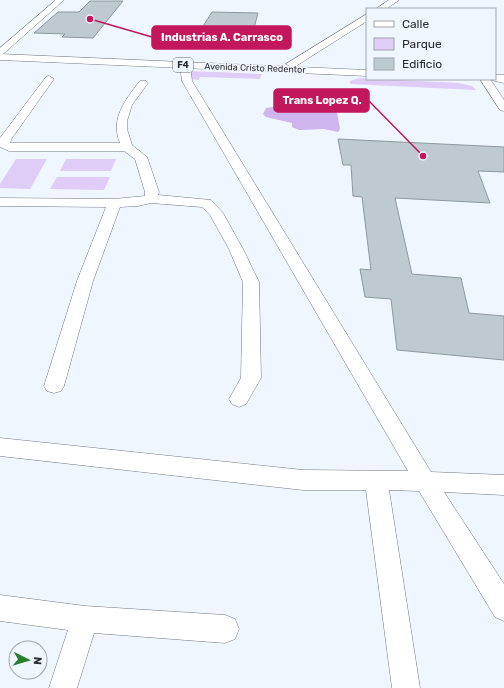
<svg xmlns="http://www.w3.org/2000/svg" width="504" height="688" font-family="Rubik,sans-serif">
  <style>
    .green { fill: #dfccf7 }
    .forest { fill: #ceb5ed }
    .building { fill: #bec9d1; stroke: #8d989f }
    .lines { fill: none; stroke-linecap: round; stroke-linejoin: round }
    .minor-casing { stroke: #707780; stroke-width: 1 }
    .tertiary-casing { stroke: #707780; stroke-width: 1 }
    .trunk-casing { stroke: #707780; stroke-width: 1 }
    .minor { fill: #fff; fill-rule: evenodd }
    .tertiary { fill: #fff; fill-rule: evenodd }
    .trunk { fill: #fff; fill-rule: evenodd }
    .labels { text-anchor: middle; stroke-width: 3.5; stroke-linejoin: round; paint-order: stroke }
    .shield { fill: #f0f6ff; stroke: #65696e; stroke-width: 1 }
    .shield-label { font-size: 9px; font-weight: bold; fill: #292c30 }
    .far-street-label { font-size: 9px; fill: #292c30; stroke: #f0f6ff }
    .leader { fill: none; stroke: #c2185b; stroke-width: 1.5 }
    .callout-dot { fill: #c2185b; stroke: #f0f6ff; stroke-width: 1.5 }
    .callout { fill: #c2185b; stroke: #c2185b; stroke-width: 1.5 }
    .callout-label { font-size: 11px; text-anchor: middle; font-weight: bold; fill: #fff }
  </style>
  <rect width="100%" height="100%" fill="#f0f6ff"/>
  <!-- green -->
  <g class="green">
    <path d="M 189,71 L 262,74 L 260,79 L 200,77 L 199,80 L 190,79 Z"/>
    <path d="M 359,78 L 459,83 L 472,86 L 476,90 L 350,84 L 350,81 Z"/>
    <path d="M 16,159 L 47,159 L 30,189 L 0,188 L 0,184 Z"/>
    <path d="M 66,159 L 116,159 L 111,171 L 60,171 Z"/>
    <path d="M 57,177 L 110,177 L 104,190 L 50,189 Z"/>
  </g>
  <!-- forest -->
  <path class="forest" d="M 303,95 L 328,95 L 330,103 L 335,105 L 336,107 L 340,129 L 338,132 L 324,129 L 299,130 L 292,127 L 292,123 L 266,117 L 263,114 L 266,108 L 309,102 Z"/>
  <!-- building -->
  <g class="building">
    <path d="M 90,1 L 123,1 L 93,38 L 62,37 L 65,34 L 34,33 L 58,12 L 79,12 Z"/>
    <path d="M 212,12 L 258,13 L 252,36 L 198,34 Z"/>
    <path d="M 338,139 L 504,147 L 504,172 L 478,171 L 490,203 L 395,198 L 412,274 L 461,278 L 469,313 L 504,316 L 504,360 L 397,350 L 391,299 L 365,297 L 360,269 L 371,270 L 362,197 L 353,196 L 351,165 L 343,165 Z"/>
  </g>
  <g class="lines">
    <defs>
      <g id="minor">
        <path d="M 56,0 L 64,0 L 3,54 L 0,55 L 0,48 Z"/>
        <path d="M 185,62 L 190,65 L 192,81 L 431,472 L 504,475 L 504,495 L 444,492 L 504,584 L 504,621 L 495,617 L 419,491 L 389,490 L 420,688 L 392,688 L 366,490 L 303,490 L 0,456 L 0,438 L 303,470 L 408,471 L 182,81 L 180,65 Z"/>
        <path d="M 49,76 L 54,79 L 12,138 L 10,143 L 120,143 C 110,119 125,100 140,81 L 146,81 L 148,83 L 132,105 L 127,121 L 127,129 L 132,145 L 147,157 L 159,192 L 158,195 L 211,200 L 223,213 L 243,249 L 259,282 L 261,378 L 246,404 L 239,407 L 232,404 L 229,399 L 241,378 L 243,282 L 229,249 L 210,215 L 202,207 L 151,203 L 138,206 L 120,207 L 93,281 L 64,386 L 61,391 L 54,393 L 47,391 L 44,386 L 77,281 L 106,207 L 0,206 L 0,198 L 114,199 L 145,196 L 145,192 L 135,159 L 124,151 L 9,151 L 0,147 L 0,138 L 46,77 Z"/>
        <path d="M 480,79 L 490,79 L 504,100 L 504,111 L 500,110 Z"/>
        <path d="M 0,595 L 85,606 L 225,615 L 235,619 L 239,629 L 235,639 L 225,643 L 94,633 L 77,688 L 49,688 L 68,630 L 0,621 Z"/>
      </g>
      <g id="tertiary">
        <path d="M 389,0 L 399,0 L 386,9 L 376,9 Z"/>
        <path d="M 367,14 L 367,21 L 296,66 L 292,67 L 286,64 Z"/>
      </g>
      <g id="trunk">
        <path d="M 0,54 L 367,70 L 367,76 L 0,60 Z"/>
        <path d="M 495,75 L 504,75 L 504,83 L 491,80 L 490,79 L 495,79 Z"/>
      </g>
    </defs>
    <!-- minor casing -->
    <use href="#minor" class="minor-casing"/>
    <!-- tertiary casing -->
    <use href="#tertiary" class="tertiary-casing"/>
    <!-- trunk casing -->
    <use href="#trunk" class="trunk-casing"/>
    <!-- minor -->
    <use href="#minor" class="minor"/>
    <!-- tertiary -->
    <use href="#tertiary" class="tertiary"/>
    <!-- trunk -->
    <use href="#trunk" class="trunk"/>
  </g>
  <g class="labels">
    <!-- shield labels -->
    <rect class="shield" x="173" y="58" width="20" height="14" rx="3"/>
    <g class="shield-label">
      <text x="183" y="68">F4</text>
    </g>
    <!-- far-street labels -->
    <g class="far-street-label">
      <text transform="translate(255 68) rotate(2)" y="3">Avenida Cristo Redentor</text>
    </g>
  </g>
  <!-- callouts -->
  <path class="leader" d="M90 19L152 37M423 156L369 101"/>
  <g class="callout-dot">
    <circle cx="90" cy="19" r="4"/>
    <circle cx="423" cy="156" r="4"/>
  </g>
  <g class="callout">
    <rect x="152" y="26" width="139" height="23" rx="4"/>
    <rect x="274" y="89" width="95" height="23" rx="4"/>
  </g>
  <g class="callout-label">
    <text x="222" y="41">Industrias A. Carrasco</text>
    <text x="322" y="104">Trans Lopez Q.</text>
  </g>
  <!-- legend -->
  <rect x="366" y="8" width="130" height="72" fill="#f0f6ff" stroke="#a0a5ac"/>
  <rect x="374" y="21" width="20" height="6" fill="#ffffff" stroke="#a0a5ac"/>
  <text x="402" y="28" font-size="12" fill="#292c30">Calle</text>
  <rect x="374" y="38" width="20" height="12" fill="#dfccf7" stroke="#a0a5ac"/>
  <text x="402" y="48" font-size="12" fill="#292c30">Parque</text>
  <rect x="374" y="58" width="20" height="12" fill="#bec9d1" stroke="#a0a5ac"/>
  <text x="402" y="68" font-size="12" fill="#292c30">Edificio</text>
  <!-- north arrow -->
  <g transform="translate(28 660) rotate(95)"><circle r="19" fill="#f0f6ff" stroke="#a0a5ac"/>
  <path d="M0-3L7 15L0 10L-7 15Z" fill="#2a7f2d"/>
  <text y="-6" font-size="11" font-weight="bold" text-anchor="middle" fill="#292c30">N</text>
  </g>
</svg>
